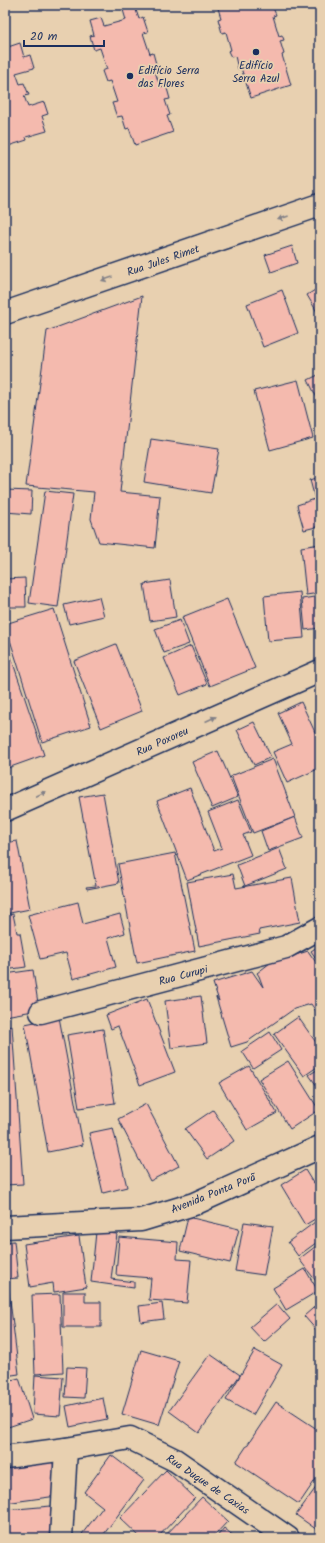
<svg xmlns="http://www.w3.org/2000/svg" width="325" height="1543" font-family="Kalam,sans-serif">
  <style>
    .building { fill: #f4baae; stroke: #1b2f5e }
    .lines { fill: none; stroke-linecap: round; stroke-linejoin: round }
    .minor-casing { stroke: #1b2f5e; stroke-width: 25 }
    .tertiary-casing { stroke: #1b2f5e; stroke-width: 25 }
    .minor { stroke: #e8d0b0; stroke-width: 22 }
    .tertiary { stroke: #e8d0b0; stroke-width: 22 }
    .oneway { fill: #828087 }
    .poi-dot { fill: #1b2f5e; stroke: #e8d0b0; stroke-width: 1.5 }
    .labels { text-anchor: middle; stroke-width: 3.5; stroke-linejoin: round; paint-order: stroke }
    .poi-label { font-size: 11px; fill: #1b2f5e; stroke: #e8d0b0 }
    .street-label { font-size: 11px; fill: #1b2f5e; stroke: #e8d0b0 }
  </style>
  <rect width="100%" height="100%" fill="#e8d0b0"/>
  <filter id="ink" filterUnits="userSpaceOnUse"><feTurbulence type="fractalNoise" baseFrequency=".025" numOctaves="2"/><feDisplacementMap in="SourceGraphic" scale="8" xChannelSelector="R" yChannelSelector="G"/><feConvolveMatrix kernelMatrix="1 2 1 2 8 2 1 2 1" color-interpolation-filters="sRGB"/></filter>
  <g filter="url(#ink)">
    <!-- building -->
    <g class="building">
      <path d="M 217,5 L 272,5 L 276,15 L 273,16 L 279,36 L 282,35 L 284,40 L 280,41 L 284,54 L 282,55 L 291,85 L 251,98 L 241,68 L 238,69 L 235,56 L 231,57 L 228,51 L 231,50 L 226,32 L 222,33 L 218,19 L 221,18 Z"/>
      <path d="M 135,7 L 139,19 L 143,17 L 148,32 L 143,33 L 150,54 L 153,53 L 156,64 L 153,65 L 160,87 L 166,85 L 170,99 L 165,100 L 170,115 L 167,116 L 173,132 L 135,145 L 129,128 L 126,129 L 122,116 L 117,117 L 112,103 L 117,102 L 110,81 L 106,82 L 102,71 L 107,69 L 100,48 L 94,50 L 90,36 L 94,35 L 90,21 L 101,18 L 104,26 L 126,20 L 123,10 Z"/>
      <path d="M 20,43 L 24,57 L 30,55 L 34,68 L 16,73 L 20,84 L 24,83 L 29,95 L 24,96 L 28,107 L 44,102 L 48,114 L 42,116 L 47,131 L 26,137 L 27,140 L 5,147 L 5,48 Z"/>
      <path d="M 292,246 L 297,263 L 271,272 L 265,255 Z"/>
      <path d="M 320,287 L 320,317 L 307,295 Z"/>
      <path d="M 282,290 L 298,333 L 263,347 L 247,304 Z"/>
      <path d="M 142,296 L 120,492 L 160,496 L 155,548 L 99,542 L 91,519 L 94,492 L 26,486 L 47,331 Z"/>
      <path d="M 320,374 L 320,404 L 308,380 Z"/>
      <path d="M 298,380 L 313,438 L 270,450 L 254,391 Z"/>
      <path d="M 151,439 L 219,449 L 211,493 L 144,482 Z"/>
      <path d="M 320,477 L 320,526 L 304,530 L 297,505 L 315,499 L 310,480 Z"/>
      <path d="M 5,490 L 32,491 L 31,514 L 5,512 Z"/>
      <path d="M 45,491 L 73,494 L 58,607 L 29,603 Z"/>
      <path d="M 320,544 L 320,593 L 306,595 L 301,547 Z"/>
      <path d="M 25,578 L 26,607 L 5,607 L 5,579 Z"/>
      <path d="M 170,580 L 176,617 L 150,621 L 144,584 Z"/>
      <path d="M 300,592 L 304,638 L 268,641 L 264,596 Z"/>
      <path d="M 320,596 L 320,628 L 305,630 L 302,599 Z"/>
      <path d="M 99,597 L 104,616 L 69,624 L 64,605 Z"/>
      <path d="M 227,599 L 255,668 L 210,686 L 182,617 Z"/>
      <path d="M 54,609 L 91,726 L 42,742 L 5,624 Z"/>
      <path d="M 180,620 L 189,644 L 164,653 L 155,629 Z"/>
      <path d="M 116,644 L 142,711 L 101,728 L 74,661 Z"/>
      <path d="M 191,646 L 207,684 L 180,695 L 164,658 Z"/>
      <path d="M 10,654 L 44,755 L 5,769 L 5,655 Z"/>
      <path d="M 301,702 L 320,743 L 320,768 L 287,783 L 273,752 L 292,744 L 278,713 Z"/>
      <path d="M 254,722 L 271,757 L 254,765 L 237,730 Z"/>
      <path d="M 218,751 L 238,797 L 212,808 L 192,762 Z"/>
      <path d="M 273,759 L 295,817 L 253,833 L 231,776 Z"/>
      <path d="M 190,788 L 214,851 L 222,848 L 208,812 L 238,800 L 251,832 L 243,835 L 251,855 L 187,880 L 157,801 Z"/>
      <path d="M 103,793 L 119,883 L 87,889 L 86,887 L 96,886 L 79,797 Z"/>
      <path d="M 295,817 L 303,838 L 268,851 L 261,831 Z"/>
      <path d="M 17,841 L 30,909 L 5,914 L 5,843 Z"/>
      <path d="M 279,848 L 287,869 L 245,886 L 237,865 Z"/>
      <path d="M 175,853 L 195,951 L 137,963 L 118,864 Z"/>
      <path d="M 233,874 L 236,888 L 292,878 L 300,922 L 259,930 L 260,934 L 199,946 L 187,882 Z"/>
      <path d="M 78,902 L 83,924 L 120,914 L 125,933 L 108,938 L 116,967 L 73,979 L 66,953 L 40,959 L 28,915 Z"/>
      <path d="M 13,914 L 17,933 L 20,933 L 26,967 L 5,970 L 5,916 Z"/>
      <path d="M 320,945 L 320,964 L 311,951 Z"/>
      <path d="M 308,951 L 320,968 L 320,1017 L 311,1004 L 294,1009 L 247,1042 L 231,1047 L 216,997 L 219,1001 L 213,983 L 252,971 L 263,987 L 259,976 L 257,973 L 270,963 Z"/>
      <path d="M 33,970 L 39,1010 L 5,1016 L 5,974 Z"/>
      <path d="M 201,996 L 207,1043 L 171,1048 L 165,1001 Z"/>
      <path d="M 147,999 L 175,1072 L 140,1085 L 118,1026 L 111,1029 L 106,1015 Z"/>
      <path d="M 59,1017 L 83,1145 L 48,1152 L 25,1024 Z"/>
      <path d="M 298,1017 L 320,1048 L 320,1065 L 304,1076 L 274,1034 Z"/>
      <path d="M 12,1026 L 23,1184 L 5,1185 L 5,1027 Z"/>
      <path d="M 103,1029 L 115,1103 L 79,1108 L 67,1035 Z"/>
      <path d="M 270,1032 L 281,1050 L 253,1068 L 242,1051 Z"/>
      <path d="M 288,1061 L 319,1110 L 290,1129 L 259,1079 Z"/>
      <path d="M 249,1066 L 277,1113 L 247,1130 L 219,1083 Z"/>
      <path d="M 320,1068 L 320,1090 L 309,1075 Z"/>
      <path d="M 146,1104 L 179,1166 L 150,1181 L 118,1119 Z"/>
      <path d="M 213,1110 L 234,1141 L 207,1159 L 185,1129 Z"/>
      <path d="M 113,1128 L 127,1187 L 103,1193 L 89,1133 Z"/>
      <path d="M 305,1170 L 313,1183 L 320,1179 L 320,1216 L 305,1225 L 281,1185 Z"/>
      <path d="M 188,1217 L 239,1229 L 230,1263 L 180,1251 Z"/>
      <path d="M 244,1222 L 273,1226 L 264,1275 L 235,1271 Z"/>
      <path d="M 315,1222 L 320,1229 L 320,1240 L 298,1256 L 288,1242 Z"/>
      <path d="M 96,1232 L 117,1234 L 111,1279 L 134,1282 L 134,1288 L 91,1282 Z"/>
      <path d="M 79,1236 L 86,1287 L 54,1292 L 53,1283 L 30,1287 L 24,1244 Z"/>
      <path d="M 119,1237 L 178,1242 L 177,1259 L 191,1260 L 187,1303 L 149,1300 L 151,1278 L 116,1275 Z"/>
      <path d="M 14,1241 L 18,1278 L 5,1279 L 5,1242 Z"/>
      <path d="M 320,1243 L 320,1285 L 319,1285 L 299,1259 Z"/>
      <path d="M 305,1269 L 318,1291 L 286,1310 L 273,1288 Z"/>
      <path d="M 5,1284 L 8,1284 L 19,1374 L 5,1376 Z"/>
      <path d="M 63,1292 L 85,1292 L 85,1302 L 101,1302 L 101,1327 L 63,1327 Z"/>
      <path d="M 60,1294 L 63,1372 L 35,1374 L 32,1295 Z"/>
      <path d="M 320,1302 L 320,1331 L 318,1332 L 304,1316 Z"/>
      <path d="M 162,1303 L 164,1319 L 141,1322 L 139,1306 Z"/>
      <path d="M 277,1304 L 290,1319 L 264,1342 L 250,1327 Z"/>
      <path d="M 141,1350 L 179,1361 L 159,1425 L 122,1414 Z"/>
      <path d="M 255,1350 L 282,1365 L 253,1415 L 226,1400 Z"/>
      <path d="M 210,1354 L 240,1375 L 199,1433 L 169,1411 Z"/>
      <path d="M 67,1367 L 86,1368 L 84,1398 L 65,1397 Z"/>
      <path d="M 35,1375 L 63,1377 L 60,1416 L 33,1414 Z"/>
      <path d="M 19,1378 L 32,1419 L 5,1428 L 5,1382 Z"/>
      <path d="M 103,1398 L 107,1419 L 70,1427 L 66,1406 Z"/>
      <path d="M 276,1402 L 320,1431 L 320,1473 L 299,1504 L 236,1462 Z"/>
      <path d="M 111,1455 L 144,1480 L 101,1538 L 87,1538 L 82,1534 L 103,1507 L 84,1492 Z"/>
      <path d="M 53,1462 L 57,1496 L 5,1503 L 5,1469 Z"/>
      <path d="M 166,1470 L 195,1498 L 157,1538 L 141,1538 L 120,1518 Z"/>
      <path d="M 320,1482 L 320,1532 L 296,1515 Z"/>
      <path d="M 202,1497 L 228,1521 L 212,1538 L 163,1538 Z"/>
      <path d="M 51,1506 L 54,1535 L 5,1538 L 5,1510 Z"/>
      <path d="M 224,1528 L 236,1538 L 216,1538 Z"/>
    </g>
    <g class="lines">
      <defs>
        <g id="minor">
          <path d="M 41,1012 L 286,947 L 320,928"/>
          <path d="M 5,1227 L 141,1220 L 194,1204 L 320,1147"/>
          <path d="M 5,1457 L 66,1449 L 130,1438 L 175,1460 L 288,1538"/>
          <path d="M 61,1538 L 66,1449"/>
        </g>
        <g id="tertiary">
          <path d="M 5,313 L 320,205"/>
          <path d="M 5,810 L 320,671"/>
        </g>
      </defs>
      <!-- minor casing -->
      <use href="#minor" class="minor-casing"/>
      <!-- tertiary casing -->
      <use href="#tertiary" class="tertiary-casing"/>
      <!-- minor -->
      <use href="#minor" class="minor"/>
      <!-- tertiary -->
      <use href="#tertiary" class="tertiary"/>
    </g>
    <!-- one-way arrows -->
    <defs><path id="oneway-solid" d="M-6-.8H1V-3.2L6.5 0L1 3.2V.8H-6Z"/></defs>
    <g class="oneway">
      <use href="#oneway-solid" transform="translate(283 218) rotate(161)"/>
      <use href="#oneway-solid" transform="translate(107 279) rotate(161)"/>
      <use href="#oneway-solid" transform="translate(211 719) rotate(-24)"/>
      <use href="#oneway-solid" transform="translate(41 794) rotate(-24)"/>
    </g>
  </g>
  <!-- markers -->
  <g class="poi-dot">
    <circle cx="256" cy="52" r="4"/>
    <circle cx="130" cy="76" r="4"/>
  </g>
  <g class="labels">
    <!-- poi labels -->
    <g class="poi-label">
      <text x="256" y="69">Edifício<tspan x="256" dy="13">Serra Azul</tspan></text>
      <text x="138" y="74" text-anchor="start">Edifício Serra<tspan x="138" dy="13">das Flores</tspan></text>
    </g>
    <!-- street labels -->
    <g class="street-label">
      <text transform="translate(163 260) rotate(-19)" y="4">Rua Jules Rimet</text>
      <text transform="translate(162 741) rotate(-24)" y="4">Rua Poxoreu</text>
      <text transform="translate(183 975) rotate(-15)" y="4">Rua Curupi</text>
      <text transform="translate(213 1193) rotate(-22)" y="4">Avenida Ponta Porã</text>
      <text transform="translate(208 1484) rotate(34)" y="4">Rua Duque de Caxias</text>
    </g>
  </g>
  <!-- margin -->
  <rect width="325" height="1543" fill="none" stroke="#e8d0b0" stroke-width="20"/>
  <rect x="10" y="10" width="305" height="1523" fill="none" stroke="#1b2f5e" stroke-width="1.5" filter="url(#ink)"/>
  <!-- scale -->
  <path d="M24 40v6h80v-6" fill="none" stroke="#1b2f5e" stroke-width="2"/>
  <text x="30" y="40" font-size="12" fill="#1b2f5e" stroke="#e8d0b0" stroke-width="3" paint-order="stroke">20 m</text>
</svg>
